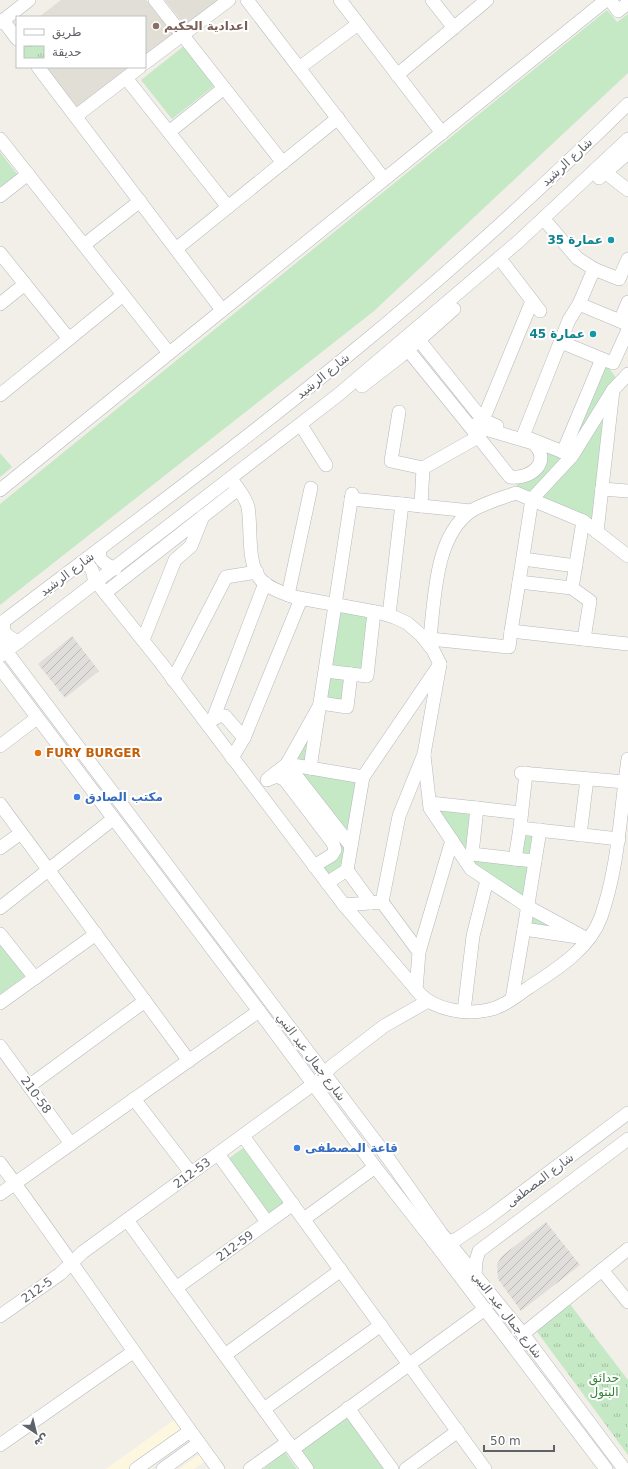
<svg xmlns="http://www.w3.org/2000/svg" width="628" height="1469" font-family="'DejaVu Sans','Noto Naskh Arabic',sans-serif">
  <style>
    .commercial { fill: #fef7e0 }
    .industrial { fill: url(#industrial-furrows) }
    .education { fill: #e1ded6 }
    .green { fill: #c5e8c5 }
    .park { fill: url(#park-tufts) }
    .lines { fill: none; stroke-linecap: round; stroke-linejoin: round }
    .minor-casing { stroke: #b5b8bc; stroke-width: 14 }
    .minor { stroke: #fff; stroke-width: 13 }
    .education-dot { fill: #8d6e63; stroke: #fff; stroke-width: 1.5 }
    .culture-dot { fill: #0f9aa8; stroke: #fff; stroke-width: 1.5 }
    .food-dot { fill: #e8710a; stroke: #fff; stroke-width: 1.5 }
    .shop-dot { fill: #3f7fe0; stroke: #fff; stroke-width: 1.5 }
    .labels { text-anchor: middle; stroke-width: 4; stroke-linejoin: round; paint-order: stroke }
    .education-label { font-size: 12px; font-weight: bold; fill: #785e54; stroke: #fff; text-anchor: start }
    .street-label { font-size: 12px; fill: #5f6368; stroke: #fff }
    .culture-label { font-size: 12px; font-weight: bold; fill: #0d838f; stroke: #fff; text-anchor: end }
    .food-label { font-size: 12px; font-weight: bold; fill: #c56008; stroke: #fff; text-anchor: start }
    .shop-label { font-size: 12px; font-weight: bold; fill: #366cbe; stroke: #fff; text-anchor: start }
    .park-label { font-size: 12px; fill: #348238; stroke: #fff }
  </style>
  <defs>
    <pattern id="industrial-furrows" width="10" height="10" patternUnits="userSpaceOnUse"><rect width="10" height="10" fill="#e0deda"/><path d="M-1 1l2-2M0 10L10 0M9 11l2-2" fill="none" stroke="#b9b8b5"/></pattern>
    <pattern id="park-tufts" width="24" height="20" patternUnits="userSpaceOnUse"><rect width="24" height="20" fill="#c5e8c5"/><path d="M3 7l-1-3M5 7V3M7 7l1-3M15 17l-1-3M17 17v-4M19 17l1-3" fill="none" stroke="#a3c0a4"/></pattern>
  </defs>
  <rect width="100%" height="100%" fill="#f1efe8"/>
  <!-- commercial -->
  <g class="commercial">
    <path d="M 174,1420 L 182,1431 L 128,1469 L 106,1469 Z"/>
    <path d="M 200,1454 L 205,1461 L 194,1469 L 179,1469 Z"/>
  </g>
  <!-- industrial -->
  <g class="industrial">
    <path d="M 72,636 L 99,671 L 65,698 L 38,664 Z"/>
    <path d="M 546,1222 L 580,1265 L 521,1311 L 498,1279 L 497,1264 L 502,1256 Z"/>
  </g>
  <!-- education -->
  <g class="education">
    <path d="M 61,0 L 146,0 L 173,34 L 145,57 L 145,17 L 39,17 Z"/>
    <path d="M 165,0 L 218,0 L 185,26 Z"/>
    <path d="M 45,67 L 132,67 L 79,109 Z"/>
  </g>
  <!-- green -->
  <g class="green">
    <path d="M 607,10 L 617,22 L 628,14 L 628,73 L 374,311 L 0,605 L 0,504 Z"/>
    <path d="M 184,46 L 214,86 L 172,119 L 141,80 Z"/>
    <path d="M 0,152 L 17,174 L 0,187 Z"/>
    <path d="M 602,359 L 620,383 L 597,532 L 516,493 L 517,478 L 532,473 L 539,449 L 563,452 Z"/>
    <path d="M 0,453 L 12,467 L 0,477 Z"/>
    <path d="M 335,606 L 374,612 L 367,676 L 351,674 L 347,707 L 321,703 L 310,768 L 363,777 L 347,870 L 327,883 L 314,866 L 335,850 L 285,780 L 287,764 L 321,703 Z"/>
    <path d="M 430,808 L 477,808 L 471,853 L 515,859 L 520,828 L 540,830 L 528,907 L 587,939 L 524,929 L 527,907 L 470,867 Z"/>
    <path d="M 0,942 L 25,976 L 0,995 Z"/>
    <path d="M 243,1148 L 285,1204 L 270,1215 L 228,1159 Z"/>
    <path d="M 347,1415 L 387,1469 L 314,1469 L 300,1450 Z"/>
    <path d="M 285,1452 L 297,1469 L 263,1469 Z"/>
  </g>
  <!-- park -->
  <path class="park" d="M 569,1303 L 628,1380 L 628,1455 L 535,1329 Z"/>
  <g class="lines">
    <defs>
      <g id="minor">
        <path d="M 155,0 L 283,163"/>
        <path d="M 247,0 L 384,179"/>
        <path d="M 340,0 L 442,133"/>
        <path d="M 432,0 L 454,28"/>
        <path d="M 610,0 L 618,11 L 628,3"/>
        <path d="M 3,20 L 17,39"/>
        <path d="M 0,23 L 29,0"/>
        <path d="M 145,63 L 229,0"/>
        <path d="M 38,67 L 222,310"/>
        <path d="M 299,68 L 358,24"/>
        <path d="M 397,75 L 487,0"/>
        <path d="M 126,78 L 228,207"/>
        <path d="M 76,116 L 140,67"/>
        <path d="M 169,132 L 224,88"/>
        <path d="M 0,139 L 169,353"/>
        <path d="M 606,173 L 628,190"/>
        <path d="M 599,178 L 628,153"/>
        <path d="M 0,196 L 28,174"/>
        <path d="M 548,224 L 577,258 L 594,269"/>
        <path d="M 84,245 L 140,201"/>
        <path d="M 176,249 L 338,118"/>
        <path d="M 0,253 L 69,339"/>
        <path d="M 504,264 L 540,311"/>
        <path d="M 0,304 L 25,284"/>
        <path d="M 620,321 L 579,304 L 594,269 L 619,279 L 628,259"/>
        <path d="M 626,324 L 620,321 L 628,302"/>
        <path d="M 419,340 L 483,420"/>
        <path d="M 561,342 L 602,359 L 563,452 L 571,455"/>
        <path d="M 408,350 L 468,424 L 510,477 C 531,480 553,461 533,443 L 468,424"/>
        <path d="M 602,359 L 613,363 L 628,330"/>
        <path d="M 362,386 L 401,356 L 454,309"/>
        <path d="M 0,395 L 123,295"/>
        <path d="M 399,412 L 391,461 L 423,468"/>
        <path d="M 497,426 L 483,420 L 532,301"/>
        <path d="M 304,430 L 326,465"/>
        <path d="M 563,452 L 523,436 L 569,320 L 579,304"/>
        <path d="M 234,483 C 239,490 246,498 248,507 C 252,528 246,563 261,580 C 268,588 283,593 294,597 L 381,613 L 394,617 L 407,623 L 421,635 L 433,650 L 440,664"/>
        <path d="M 602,489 L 628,491"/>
        <path d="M 0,490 L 606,0"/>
        <path d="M 351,499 L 402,504 L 389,615"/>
        <path d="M 402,504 L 471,511"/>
        <path d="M 421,506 L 423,468 L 478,437"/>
        <path d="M 597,532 L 613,390 L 628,374"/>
        <path d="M 100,549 C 97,561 106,564 115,569"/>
        <path d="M 523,559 L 576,566"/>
        <path d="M 81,563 C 94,565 93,574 95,584"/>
        <path d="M 519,582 L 532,499 L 572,456 L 613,390"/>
        <path d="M 97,583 L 161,663 L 344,905 L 420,994 C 435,1010 467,1015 488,1010 C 503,1007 515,997 528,988 C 555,970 589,950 601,917 C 619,865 620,813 628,759"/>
        <path d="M 572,588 L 583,521"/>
        <path d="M 105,593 L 238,489"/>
        <path d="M 288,595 L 311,488"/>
        <path d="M 4,622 C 1,634 9,637 19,642"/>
        <path d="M 0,624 C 120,533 241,444 357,348 C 451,271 541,189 628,104"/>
        <path d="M 511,631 L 519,582 L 572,588 L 590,601 L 584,639"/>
        <path d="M 430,639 L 509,647 L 511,631 L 628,644"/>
        <path d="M 143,640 L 175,560 L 191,546 L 203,516"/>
        <path d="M 0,643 L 388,1158 L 441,1233 L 523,1334 L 624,1469"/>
        <path d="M 429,645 C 435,603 433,538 471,511 C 484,503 502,498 516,493 L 583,521 L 628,556"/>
        <path d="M 0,656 L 338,395 L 519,241 L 628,139"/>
        <path d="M 0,668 L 259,1011 L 375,1167 L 437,1246 L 606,1469"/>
        <path d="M 326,671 L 367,676 L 374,612"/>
        <path d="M 173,680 L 226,577 L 257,572"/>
        <path d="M 213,719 L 265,583"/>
        <path d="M 208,722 L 219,716 L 225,716 L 244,738 L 232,758"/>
        <path d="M 244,738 L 301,599"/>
        <path d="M 0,746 L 37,718"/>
        <path d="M 424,755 L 430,808 L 471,869 L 530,908 L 587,939"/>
        <path d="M 310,768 L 352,494"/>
        <path d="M 521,773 L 625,782"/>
        <path d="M 526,773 L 520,828 L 619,839"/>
        <path d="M 363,777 L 440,664 L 424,754 L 399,816 L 382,902"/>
        <path d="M 269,778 L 287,764 L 363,777 L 347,870"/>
        <path d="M 267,780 L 277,776 L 285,780 L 333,843 L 335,850 L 332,855 L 314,866"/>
        <path d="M 430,803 L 477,808"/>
        <path d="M 0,804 L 189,1061"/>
        <path d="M 520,828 L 515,859 L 535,861"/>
        <path d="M 580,835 L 587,779"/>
        <path d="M 351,846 L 287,764 L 321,703 L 347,707 L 351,674"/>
        <path d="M 0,848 L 21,833"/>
        <path d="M 515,859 L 472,854 L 477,808 L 521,813"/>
        <path d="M 327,883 L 347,870 L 371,903"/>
        <path d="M 344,905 L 382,902 L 419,952 L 416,990"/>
        <path d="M 0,908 L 113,819"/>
        <path d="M 524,929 L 540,830"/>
        <path d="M 0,934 L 35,978"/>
        <path d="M 419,952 L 452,840"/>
        <path d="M 512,999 L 524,929 L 578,937"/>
        <path d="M 0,1003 L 96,934"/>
        <path d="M 464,1011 L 473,936 L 487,880"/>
        <path d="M 0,1046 L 71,1144"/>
        <path d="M 29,1086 L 145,1001"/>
        <path d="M 134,1099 L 191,1173"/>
        <path d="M 243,1136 L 485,1469"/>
        <path d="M 218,1154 L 267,1222"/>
        <path d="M 0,1163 C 74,1264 144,1368 218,1469"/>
        <path d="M 0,1194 L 259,1011"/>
        <path d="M 304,1219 L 375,1167"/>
        <path d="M 127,1220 L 307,1469"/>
        <path d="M 442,1244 L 457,1239 L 488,1218 L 628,1113"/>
        <path d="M 602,1270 L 628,1302"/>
        <path d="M 475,1275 L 476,1261 L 479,1251 L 628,1139"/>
        <path d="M 176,1288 L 293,1204"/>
        <path d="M 0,1316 L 60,1274 L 83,1252 L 319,1080 L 332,1066 L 384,1026 L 428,1001"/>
        <path d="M 523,1334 L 628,1249"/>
        <path d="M 225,1355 L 341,1270"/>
        <path d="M 348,1408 L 392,1469"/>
        <path d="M 264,1409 L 381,1325"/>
        <path d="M 0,1445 L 133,1352"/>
        <path d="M 293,1449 L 485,1309"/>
        <path d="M 136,1469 L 190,1431"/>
        <path d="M 163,1469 L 199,1443"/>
        <path d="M 250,1469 L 288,1442"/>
        <path d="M 406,1469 L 458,1431"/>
      </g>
    </defs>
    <!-- minor casing -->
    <use href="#minor" class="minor-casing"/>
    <!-- minor -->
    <use href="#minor" class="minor"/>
  </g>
  <!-- markers -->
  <circle class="education-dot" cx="156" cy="26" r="4"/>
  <g class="culture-dot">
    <circle cx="611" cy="240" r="4"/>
    <circle cx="593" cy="334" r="4"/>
  </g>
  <circle class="food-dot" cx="38" cy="753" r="4"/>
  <g class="shop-dot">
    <circle cx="77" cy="797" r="4"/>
    <circle cx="297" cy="1148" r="4"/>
  </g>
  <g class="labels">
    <!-- education labels -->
    <g class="education-label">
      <text x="164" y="30">اعدادية الحكيم</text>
    </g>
    <!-- street labels -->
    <g class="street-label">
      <text transform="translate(567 162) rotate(-43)" y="4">شارع الرشيد</text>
      <text transform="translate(323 376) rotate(-39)" y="4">شارع الرشيد</text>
      <text transform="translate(67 574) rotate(-37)" y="4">شارع الرشيد</text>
      <text transform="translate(311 1057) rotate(53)" y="4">شارع جمال عبد النبي</text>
      <text transform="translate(36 1095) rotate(54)" y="4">210-58</text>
      <text transform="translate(192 1173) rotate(-36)" y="4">212-53</text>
      <text transform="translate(540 1180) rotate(-37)" y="4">شارع المصطفى</text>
      <text transform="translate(235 1246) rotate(-36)" y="4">212-59</text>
      <text transform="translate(37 1290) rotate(-35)" y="4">212-5</text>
      <text transform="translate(507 1315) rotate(52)" y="4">شارع جمال عبد النبي</text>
    </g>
    <!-- culture labels -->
    <g class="culture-label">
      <text x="603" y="244">عمارة 35</text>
      <text x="585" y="338">عمارة 45</text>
    </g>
    <!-- food labels -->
    <g class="food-label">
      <text x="46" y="757">FURY BURGER</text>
    </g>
    <!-- shop labels -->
    <g class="shop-label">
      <text x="85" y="801">مكتب الصادق</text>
      <text x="305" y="1152">قاعة المصطفى</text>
    </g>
    <!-- park labels -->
    <g class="park-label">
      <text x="604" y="1382">حدائق<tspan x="604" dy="14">البتول</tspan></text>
    </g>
  </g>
  <!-- legend -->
  <rect x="16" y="16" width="130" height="52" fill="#ffffff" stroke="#bfc1c3"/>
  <rect x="24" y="29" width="20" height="6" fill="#ffffff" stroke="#bfc1c3"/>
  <text x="52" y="36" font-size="12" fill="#5f6368">طريق</text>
  <rect x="24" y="46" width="20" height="12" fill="url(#park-tufts)" stroke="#bfc1c3"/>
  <text x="52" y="56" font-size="12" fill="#5f6368">حديقة</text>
  <!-- north arrow -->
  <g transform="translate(36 1433) rotate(145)" stroke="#ffffff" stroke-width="3" paint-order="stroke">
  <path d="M0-3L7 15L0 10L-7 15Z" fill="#5f6368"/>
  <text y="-6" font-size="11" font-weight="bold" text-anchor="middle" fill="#5f6368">ش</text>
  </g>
  <!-- scale -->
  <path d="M484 1445v6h70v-6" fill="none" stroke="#5f6368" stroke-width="2"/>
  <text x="490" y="1445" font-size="12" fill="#5f6368" stroke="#ffffff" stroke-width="3" paint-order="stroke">50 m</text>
</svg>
